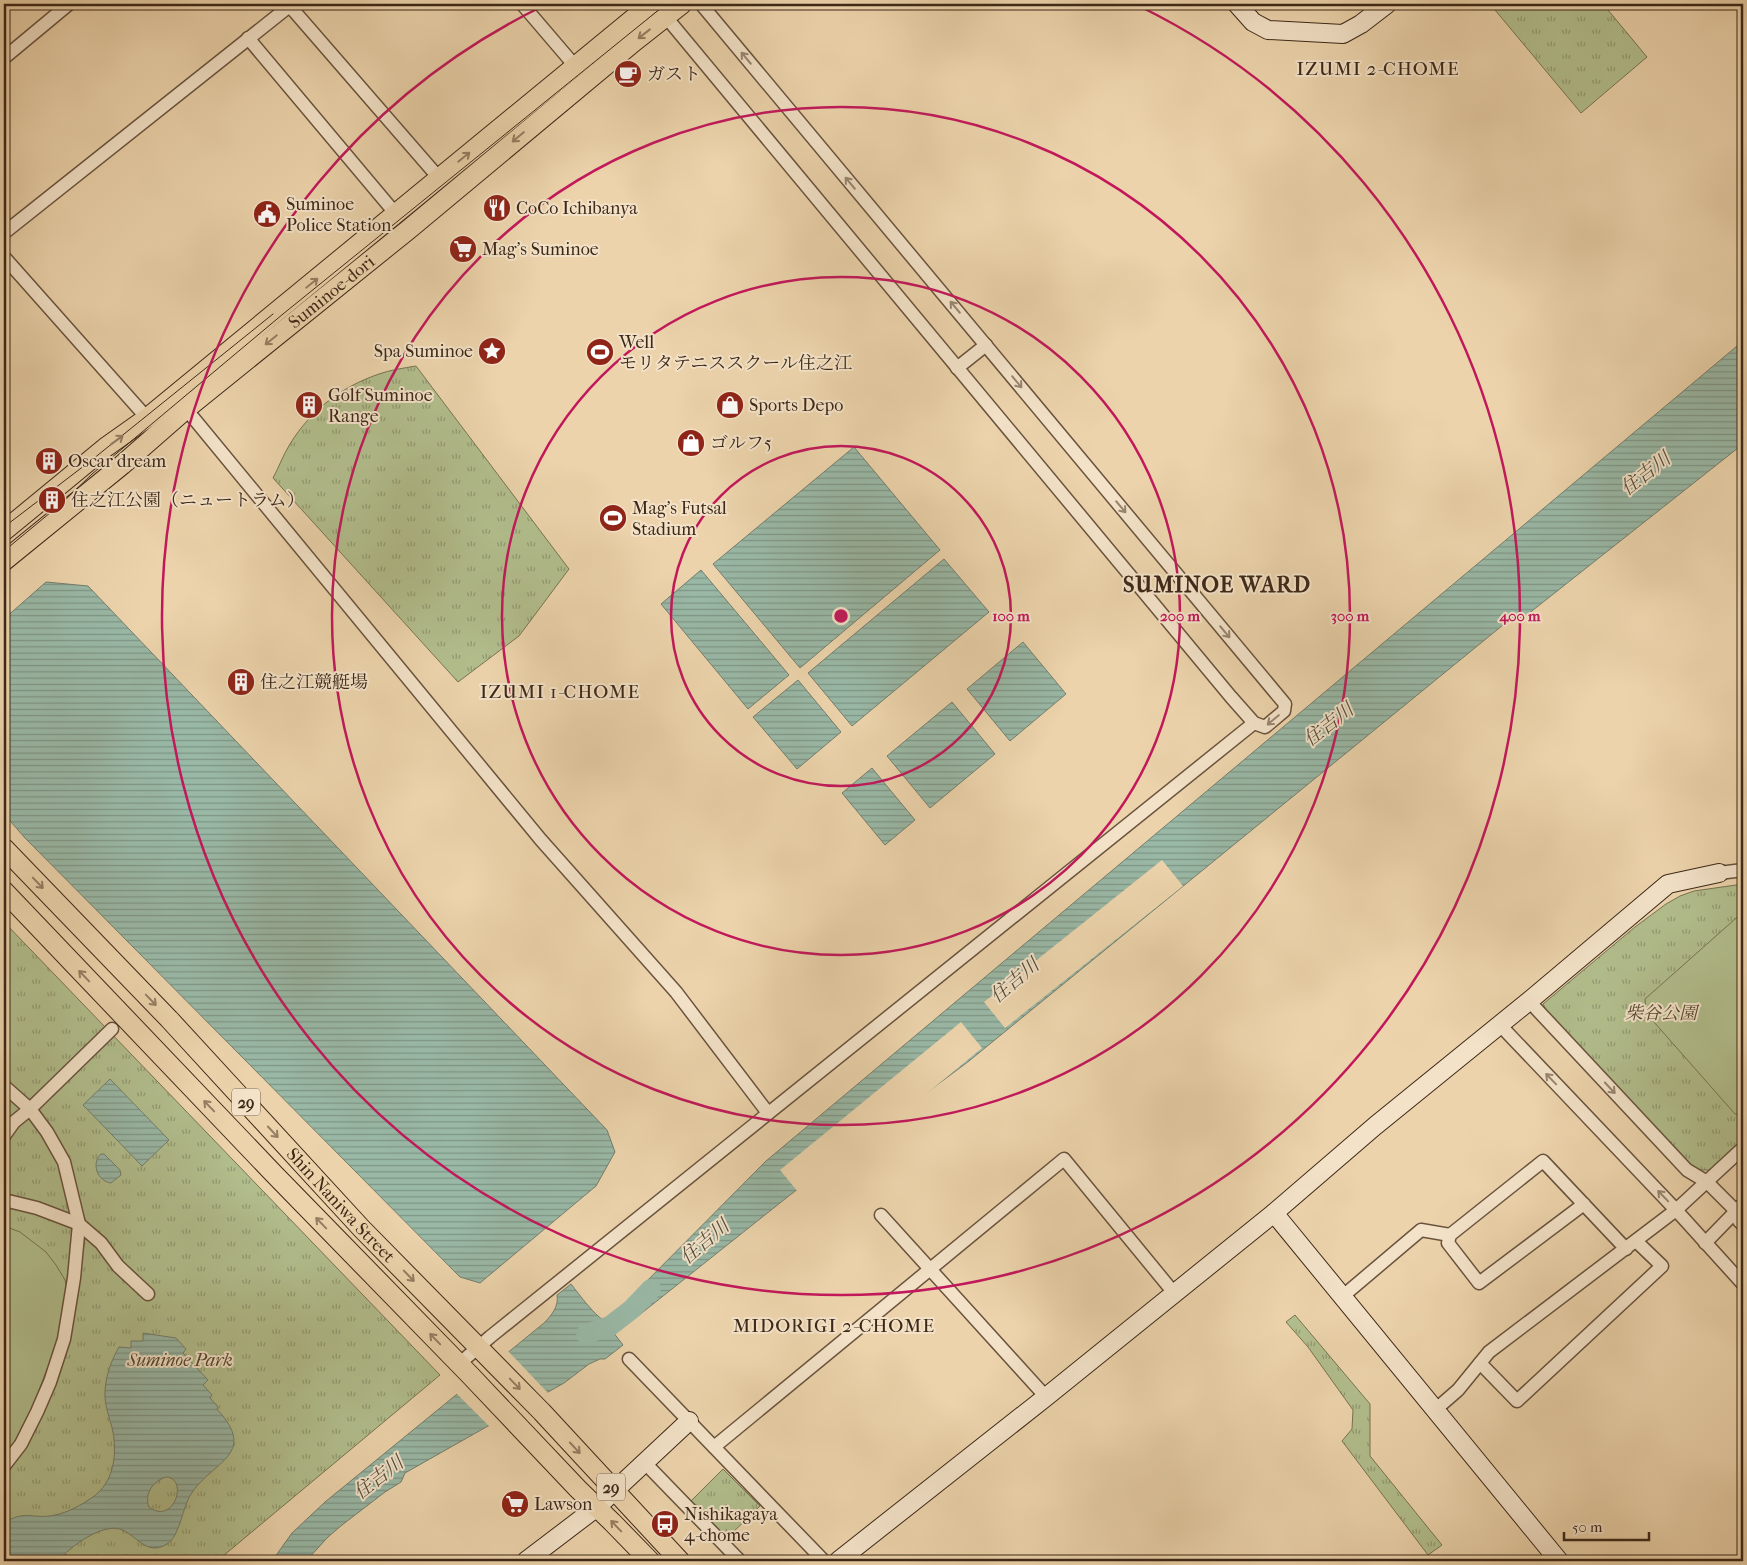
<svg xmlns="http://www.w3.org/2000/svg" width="1747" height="1565" font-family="'IM FELL French Canon','Noto Serif JP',serif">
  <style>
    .grass { fill: url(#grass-tufts); stroke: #787352 }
    .pitch { fill: #b2be8d; stroke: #787352 }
    .water { fill: url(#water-rules); stroke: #747e6d; fill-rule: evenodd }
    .pier { fill: #ecd3ab }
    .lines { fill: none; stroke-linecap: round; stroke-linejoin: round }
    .river { stroke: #99b8a6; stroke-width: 20 }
    .street-casing { stroke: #69533d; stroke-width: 15 }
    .secondary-casing { stroke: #3d2818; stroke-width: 20 }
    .primary-casing { stroke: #3d2818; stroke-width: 21 }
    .street { stroke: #f3e2c8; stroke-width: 12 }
    .secondary { stroke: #f3e2c8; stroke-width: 18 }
    .primary { stroke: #ecd3ab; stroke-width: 19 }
    .tram { stroke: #3d2818; stroke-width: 1 }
    .oneway { stroke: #947e62 }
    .oneway2 { stroke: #988570 }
    .ring { fill: none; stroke: #c2185b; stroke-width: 2.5 }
    .labels { text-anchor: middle; stroke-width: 4; stroke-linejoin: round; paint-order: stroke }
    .shield { fill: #f3e2c8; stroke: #74604d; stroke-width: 1 }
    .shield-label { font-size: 16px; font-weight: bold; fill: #3d2818 }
    .poi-label { font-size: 18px; fill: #3d2818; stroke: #f3e2c8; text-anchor: start }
    .street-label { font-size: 18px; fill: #3d2818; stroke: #f3e2c8 }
    .park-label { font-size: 18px; font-style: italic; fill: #54462f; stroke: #f3e2c8 }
    .neighbourhood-label { font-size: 19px; letter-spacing: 1px; fill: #3d2818; stroke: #f3e2c8 }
    .water-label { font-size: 19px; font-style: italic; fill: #544c3c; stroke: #f3e2c8 }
    .district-label { font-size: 22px; font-weight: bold; letter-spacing: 1px; fill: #3d2818; stroke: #f3e2c8 }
    .centre { fill: #c2185b; stroke: #f3e2c8; stroke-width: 2.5 }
    .ring-label { font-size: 15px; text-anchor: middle; font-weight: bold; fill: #c2185b; stroke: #f3e2c8; stroke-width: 4; stroke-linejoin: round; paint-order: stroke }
  </style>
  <defs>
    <pattern id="grass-tufts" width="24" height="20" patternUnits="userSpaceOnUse" patternTransform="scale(1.25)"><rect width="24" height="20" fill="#b2be8d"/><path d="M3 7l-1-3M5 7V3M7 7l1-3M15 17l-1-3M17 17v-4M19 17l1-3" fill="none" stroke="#929a72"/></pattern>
    <pattern id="water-rules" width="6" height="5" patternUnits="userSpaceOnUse" patternTransform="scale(1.25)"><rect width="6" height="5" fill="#99b8a6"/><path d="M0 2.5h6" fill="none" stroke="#7e9686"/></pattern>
  </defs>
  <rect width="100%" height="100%" fill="#ecd3ab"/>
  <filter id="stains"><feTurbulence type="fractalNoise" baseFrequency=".004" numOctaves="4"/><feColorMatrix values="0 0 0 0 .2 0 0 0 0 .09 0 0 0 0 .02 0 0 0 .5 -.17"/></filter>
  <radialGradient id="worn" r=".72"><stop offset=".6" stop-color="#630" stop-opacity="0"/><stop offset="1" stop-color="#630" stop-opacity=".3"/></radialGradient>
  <!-- grass -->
  <g class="grass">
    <path d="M 1490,4 L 1603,4 L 1647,57 L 1581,113 Z"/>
    <path d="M 416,366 L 569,569 L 519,636 L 458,682 L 273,478 C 279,467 283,455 290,444 C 311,410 341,387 379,374 C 390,370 404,368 416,366 Z"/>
    <path d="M 1743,884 L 1743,1142 L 1713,1170 L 1696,1170 L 1682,1158 L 1548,1013 L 1543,1004 L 1635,927 L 1666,904 L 1680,896 L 1694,891 Z"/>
    <path d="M 4,922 L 440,1375 L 217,1561 L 4,1561 Z"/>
    <path d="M 1295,1315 L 1370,1404 L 1370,1456 L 1442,1545 L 1428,1555 L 1342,1441 L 1352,1429 L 1353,1410 L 1308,1347 L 1286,1322 Z"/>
    <path d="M 723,1469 L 760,1506 L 723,1542 L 688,1504 Z"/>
  </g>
  <!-- pitch -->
  <g class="pitch">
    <path d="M 1743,912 L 1743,1114 L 1735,1114 L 1646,1013 L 1645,999 Z"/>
    <path d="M 4,1226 L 20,1232 L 46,1252 L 56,1265 L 65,1280 L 67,1289 L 59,1338 L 31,1411 L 21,1428 L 24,1430 L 4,1455 Z"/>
  </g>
  <!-- water -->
  <g class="water">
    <path d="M 1743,341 L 1743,444 L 1523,618 L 1514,616 L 969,1061 L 790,1195 L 638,1316 L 626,1302 L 766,1161 Z"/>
    <path d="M 854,447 L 940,550 L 800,668 L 713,564 Z"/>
    <path d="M 944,559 L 989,612 L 852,726 L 808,673 Z"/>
    <path d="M 701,570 L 789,675 L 748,709 L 661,604 Z"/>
    <path d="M 46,582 L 88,586 L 607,1130 L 615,1152 L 596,1186 L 480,1283 L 460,1277 L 25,838 L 4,814 L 4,619 Z"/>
    <path d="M 1023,642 L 1066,694 L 1010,741 L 967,689 Z"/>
    <path d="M 798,680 L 841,732 L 797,769 L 753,717 Z"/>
    <path d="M 952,702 L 995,754 L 930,808 L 887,756 Z"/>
    <path d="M 872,768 L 915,820 L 885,845 L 842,793 Z"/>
    <path d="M 110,1079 L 169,1140 L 142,1166 L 83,1105 Z"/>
    <path d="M 101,1154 L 104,1154 L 120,1170 L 121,1175 L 111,1183 C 97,1181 91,1163 101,1154 Z"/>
    <path d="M 571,1284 C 579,1294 596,1318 607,1322 L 613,1329 L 613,1332 L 623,1345 L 605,1359 L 600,1359 L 589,1364 L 564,1383 L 405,1473 L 401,1482 L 385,1492 L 342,1525 L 328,1537 L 306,1561 L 272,1561 L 292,1533 L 325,1502 L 544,1323 C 552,1315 559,1306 557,1295 Z"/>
    <path d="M 143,1333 L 176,1338 L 186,1349 L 183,1353 L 208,1380 L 203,1385 L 212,1395 L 210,1398 L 218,1407 L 217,1409 C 259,1455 212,1461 191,1494 C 182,1508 180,1536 167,1544 C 146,1557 136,1534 120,1529 C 100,1524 70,1547 58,1561 L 4,1561 L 4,1523 C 25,1509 34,1520 55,1515 C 67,1513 83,1504 93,1497 C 114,1482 117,1455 113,1432 C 110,1418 104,1405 105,1391 C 106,1375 111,1361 119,1347 L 131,1348 L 131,1341 L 143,1341 ZM 166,1477 C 189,1478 174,1526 149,1507 C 144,1494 153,1481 166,1477 Z"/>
  </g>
  <!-- pier -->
  <g class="pier">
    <path d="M 1162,860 L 1183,886 L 1005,1028 L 984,1002 Z"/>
    <path d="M 961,1022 L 982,1048 L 890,1124 L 798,1192 L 780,1170 Z"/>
    <path d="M 507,1350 L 549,1394 L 490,1427 L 455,1392 Z"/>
  </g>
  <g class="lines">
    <!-- river -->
    <path class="river" d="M 586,1334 L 610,1326 L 632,1309 L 651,1289"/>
    <defs>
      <g id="street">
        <path d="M 288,4 L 439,178"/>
        <path d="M 522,4 L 575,66"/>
        <path d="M 666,4 L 666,17 L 1231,697 L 1254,723 L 1265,727 L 1284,711 L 1285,704 L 701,4"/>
        <path d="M 248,38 L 395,213"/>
        <path d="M 4,58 L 69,4"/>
        <path d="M 4,233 L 292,4"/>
        <path d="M 4,257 L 147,418"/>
        <path d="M 957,368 L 986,345"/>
        <path d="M 186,409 L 541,840 L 676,992 L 768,1113"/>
        <path d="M 1719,873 L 1743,870"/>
        <path d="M 1529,1001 L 1687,1170 L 1707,1182 L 1736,1211 L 1739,1221 L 1743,1225"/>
        <path d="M 1500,1025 L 1676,1210 L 1743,1284"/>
        <path d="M 4,1086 L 30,1109 L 47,1132 L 64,1162 L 79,1224 L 74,1278 L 64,1339 L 50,1382 L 37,1412 L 21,1444 L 4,1466"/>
        <path d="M 4,1136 L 14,1122 L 30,1109 L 112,1029"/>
        <path d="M 4,1200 L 37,1208 L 79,1224 L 101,1243 L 118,1266 L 148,1294"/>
        <path d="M 1584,1204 L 1479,1283 L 1448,1243 L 1450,1235 L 1543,1161 L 1626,1249"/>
        <path d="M 881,1215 L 1046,1397"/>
        <path d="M 1705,1243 L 1743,1204"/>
        <path d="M 1343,1296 L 1421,1230 L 1450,1235"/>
        <path d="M 629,1359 L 824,1561"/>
        <path d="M 1480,1363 L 1517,1401 L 1662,1266 L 1636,1241"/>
        <path d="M 459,1364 L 490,1337 L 1254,723"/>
        <path d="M 1435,1410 L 1458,1390 L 1489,1352 L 1676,1210 L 1743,1148"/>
        <path d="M 714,1447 L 1064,1159 L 1174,1293"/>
        <path d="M 645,1463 L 740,1561"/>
      </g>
      <g id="secondary">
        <path d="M 1237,4 L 1253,22 L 1268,30 L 1343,34 L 1361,24 L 1387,4"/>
        <path d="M 1274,1213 L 1559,1561"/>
        <path d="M 526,1561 L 597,1507 L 689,1421"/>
        <path d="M 838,1561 L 1046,1397 L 1274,1213 L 1375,1126 L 1529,1001 L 1668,884 L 1719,873"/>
      </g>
      <g id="primary">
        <path d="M 4,531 L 106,447 L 147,418 L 651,4"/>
        <path id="s1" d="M 4,561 L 122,465 L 186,409 L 408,230 L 635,41 L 682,4"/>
        <path id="s2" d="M 4,848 L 169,1019 L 362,1229 L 542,1412 L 680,1561"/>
        <path d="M 4,891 L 274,1174 L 469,1374 L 578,1489 L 612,1522 L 650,1561"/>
      </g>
    </defs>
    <!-- street casing -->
    <use href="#street" class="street-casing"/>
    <!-- secondary casing -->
    <use href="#secondary" class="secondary-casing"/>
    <!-- primary casing -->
    <use href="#primary" class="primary-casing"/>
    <!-- street -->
    <use href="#street" class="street"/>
    <!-- secondary -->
    <use href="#secondary" class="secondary"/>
    <!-- primary -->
    <use href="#primary" class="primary"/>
    <!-- tram -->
    <g class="tram">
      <path d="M 4,527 L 93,459 L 273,314"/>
      <path d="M 4,551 L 62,503 L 92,474 L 283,314 L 666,4"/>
    </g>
  </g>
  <!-- one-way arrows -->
  <defs><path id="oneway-shaft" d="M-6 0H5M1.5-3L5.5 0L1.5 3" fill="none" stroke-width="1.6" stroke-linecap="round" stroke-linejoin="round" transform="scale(1.25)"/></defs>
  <g class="oneway">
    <use href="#oneway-shaft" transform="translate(644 34) rotate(142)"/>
    <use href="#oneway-shaft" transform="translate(518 137) rotate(140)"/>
    <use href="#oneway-shaft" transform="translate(464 157) rotate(-39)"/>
    <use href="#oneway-shaft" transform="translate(312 283) rotate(-39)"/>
    <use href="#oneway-shaft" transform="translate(271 340) rotate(141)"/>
    <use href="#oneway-shaft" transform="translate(117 440) rotate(-36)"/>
    <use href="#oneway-shaft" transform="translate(38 883) rotate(46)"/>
    <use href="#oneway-shaft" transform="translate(84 976) rotate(-134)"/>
    <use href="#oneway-shaft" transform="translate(151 1000) rotate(46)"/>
    <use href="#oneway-shaft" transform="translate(209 1106) rotate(-134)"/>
    <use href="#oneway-shaft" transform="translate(273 1132) rotate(47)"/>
    <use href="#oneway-shaft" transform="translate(321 1223) rotate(-134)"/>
    <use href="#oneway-shaft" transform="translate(409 1276) rotate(46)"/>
    <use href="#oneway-shaft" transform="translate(435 1339) rotate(-134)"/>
    <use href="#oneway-shaft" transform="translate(515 1384) rotate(46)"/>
    <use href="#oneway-shaft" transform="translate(575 1448) rotate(47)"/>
    <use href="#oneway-shaft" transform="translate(616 1526) rotate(-134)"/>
  </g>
  <g class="oneway2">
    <use href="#oneway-shaft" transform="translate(746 58) rotate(-130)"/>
    <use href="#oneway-shaft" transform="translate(850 183) rotate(-130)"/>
    <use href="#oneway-shaft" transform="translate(955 307) rotate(-130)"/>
    <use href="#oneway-shaft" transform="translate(1017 382) rotate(50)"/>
    <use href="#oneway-shaft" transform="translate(1121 507) rotate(50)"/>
    <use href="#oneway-shaft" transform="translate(1225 632) rotate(50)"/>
    <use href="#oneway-shaft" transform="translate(1273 720) rotate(140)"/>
    <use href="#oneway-shaft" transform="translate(1551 1079) rotate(-134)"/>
    <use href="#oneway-shaft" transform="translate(1610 1088) rotate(47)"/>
    <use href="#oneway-shaft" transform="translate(1663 1196) rotate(-134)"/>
  </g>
  <!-- distance rings -->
  <g class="ring">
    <circle cx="841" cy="616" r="170"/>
    <circle cx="841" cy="616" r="339"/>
    <circle cx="841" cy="616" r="509"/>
    <path d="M1139 6A679 679 0 1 1 543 6"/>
  </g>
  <!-- icons -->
  <defs>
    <symbol id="cafe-disc" viewBox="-11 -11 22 22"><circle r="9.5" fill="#8f2418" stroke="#f3e2c8"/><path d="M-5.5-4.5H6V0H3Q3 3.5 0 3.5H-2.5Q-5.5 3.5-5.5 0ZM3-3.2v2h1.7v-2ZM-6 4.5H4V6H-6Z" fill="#fff"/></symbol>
    <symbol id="restaurant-disc" viewBox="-11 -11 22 22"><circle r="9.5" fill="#8f2418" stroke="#f3e2c8"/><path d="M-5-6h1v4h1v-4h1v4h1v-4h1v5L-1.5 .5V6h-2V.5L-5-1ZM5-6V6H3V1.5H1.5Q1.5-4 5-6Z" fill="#fff"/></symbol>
    <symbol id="civic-disc" viewBox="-11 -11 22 22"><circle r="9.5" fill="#8f2418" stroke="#f3e2c8"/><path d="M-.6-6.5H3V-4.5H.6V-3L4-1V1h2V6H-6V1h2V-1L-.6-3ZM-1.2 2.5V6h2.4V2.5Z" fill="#fff"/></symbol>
    <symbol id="supermarket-disc" viewBox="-11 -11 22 22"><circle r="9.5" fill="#8f2418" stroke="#f3e2c8"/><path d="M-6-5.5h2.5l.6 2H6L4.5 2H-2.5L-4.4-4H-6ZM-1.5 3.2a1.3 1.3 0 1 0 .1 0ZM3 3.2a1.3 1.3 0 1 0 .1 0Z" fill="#fff"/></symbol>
    <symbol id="sight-disc" viewBox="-11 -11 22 22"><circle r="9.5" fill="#8f2418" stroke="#f3e2c8"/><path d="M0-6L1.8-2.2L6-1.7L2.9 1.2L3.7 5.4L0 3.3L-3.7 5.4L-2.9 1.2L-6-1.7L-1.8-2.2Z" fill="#fff"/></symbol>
    <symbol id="stadium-disc" viewBox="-11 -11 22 22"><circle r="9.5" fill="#8f2418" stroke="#f3e2c8"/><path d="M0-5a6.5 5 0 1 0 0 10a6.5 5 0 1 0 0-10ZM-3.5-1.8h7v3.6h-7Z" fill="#fff"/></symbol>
    <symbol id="building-disc" viewBox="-11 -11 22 22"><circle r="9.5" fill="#8f2418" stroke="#f3e2c8"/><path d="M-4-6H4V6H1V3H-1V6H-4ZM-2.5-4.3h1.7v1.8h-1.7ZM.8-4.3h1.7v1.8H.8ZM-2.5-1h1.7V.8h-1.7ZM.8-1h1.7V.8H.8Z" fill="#fff"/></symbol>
    <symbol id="shop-disc" viewBox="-11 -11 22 22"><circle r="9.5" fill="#8f2418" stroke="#f3e2c8"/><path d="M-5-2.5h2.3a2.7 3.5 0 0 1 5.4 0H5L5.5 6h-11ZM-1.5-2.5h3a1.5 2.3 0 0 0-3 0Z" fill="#fff"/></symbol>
    <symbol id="bus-disc" viewBox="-11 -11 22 22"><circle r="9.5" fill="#8f2418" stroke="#f3e2c8"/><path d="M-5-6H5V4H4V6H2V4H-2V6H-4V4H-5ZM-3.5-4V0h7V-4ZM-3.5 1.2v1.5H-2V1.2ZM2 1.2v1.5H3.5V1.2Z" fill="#fff"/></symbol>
  </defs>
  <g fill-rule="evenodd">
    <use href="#cafe-disc" x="612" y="58" width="32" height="32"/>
    <use href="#restaurant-disc" x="481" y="192" width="32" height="32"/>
    <use href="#civic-disc" x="251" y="198" width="32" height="32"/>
    <use href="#supermarket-disc" x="447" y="233" width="32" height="32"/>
    <use href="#sight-disc" x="476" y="335" width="32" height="32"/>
    <use href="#stadium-disc" x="584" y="336" width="32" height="32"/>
    <use href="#building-disc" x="293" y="389" width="32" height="32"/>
    <use href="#shop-disc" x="714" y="389" width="32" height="32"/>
    <use href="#shop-disc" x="675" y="427" width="32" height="32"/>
    <use href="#building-disc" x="33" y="445" width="32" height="32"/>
    <use href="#building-disc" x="36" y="484" width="32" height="32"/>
    <use href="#stadium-disc" x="597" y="502" width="32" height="32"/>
    <use href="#building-disc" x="225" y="666" width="32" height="32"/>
    <use href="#supermarket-disc" x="499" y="1488" width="32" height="32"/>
    <use href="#bus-disc" x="649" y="1508" width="32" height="32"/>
  </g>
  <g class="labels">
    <!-- shield labels -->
    <g class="shield">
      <rect x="232" y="1088.5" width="28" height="27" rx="4"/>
      <rect x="597" y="1473.5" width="28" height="27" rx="4"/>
    </g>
    <g class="shield-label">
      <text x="246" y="1108">29</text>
      <text x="611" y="1493">29</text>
    </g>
    <!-- poi labels -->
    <g class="poi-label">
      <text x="647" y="80">ガスト</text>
      <text x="286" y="210">Suminoe<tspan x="286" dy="21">Police Station</tspan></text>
      <text x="516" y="214">CoCo Ichibanya</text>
      <text x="482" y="255">Mag's Suminoe</text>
      <text x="619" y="348">Well<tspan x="619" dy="21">モリタテニススクール住之江</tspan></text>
      <text x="473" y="357" text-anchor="end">Spa Suminoe</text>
      <text x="328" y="401">Golf Suminoe<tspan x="328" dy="21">Range</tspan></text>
      <text x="749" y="411">Sports Depo</text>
      <text x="710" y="449">ゴルフ5</text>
      <text x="68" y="467">Oscar dream</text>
      <text x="71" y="506">住之江公園（ニュートラム）</text>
      <text x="632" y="514">Mag's Futsal<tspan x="632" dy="21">Stadium</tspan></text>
      <text x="260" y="688">住之江競艇場</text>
      <text x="534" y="1510">Lawson</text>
      <text x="684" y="1520">Nishikagaya<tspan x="684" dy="21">4-chome</tspan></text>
    </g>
    <!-- street labels -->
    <g class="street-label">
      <text dy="6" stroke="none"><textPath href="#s1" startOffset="424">Suminoe-dori</textPath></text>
      <text dy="6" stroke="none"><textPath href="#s2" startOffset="491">Shin Naniwa Street</textPath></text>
    </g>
    <!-- park labels -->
    <g class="park-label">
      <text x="1661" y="1019">柴谷公園</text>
      <text x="180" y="1366">Suminoe Park</text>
    </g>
    <!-- neighbourhood labels -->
    <g class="neighbourhood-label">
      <text x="1378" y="75">IZUMI 2-CHOME</text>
      <text x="560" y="698">IZUMI 1-CHOME</text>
      <text x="834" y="1332">MIDORIGI 2-CHOME</text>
    </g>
    <!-- water labels -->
    <g class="water-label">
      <text transform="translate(1645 473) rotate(-38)" y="7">住吉川</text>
      <text transform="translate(1328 724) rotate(-38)" y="7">住吉川</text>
      <text transform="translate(1014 980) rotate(-40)" y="7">住吉川</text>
      <text transform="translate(704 1241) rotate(-40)" y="7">住吉川</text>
      <text transform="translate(378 1477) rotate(-38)" y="7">住吉川</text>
    </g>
    <!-- district labels -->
    <g class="district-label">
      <text x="1217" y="592">SUMINOE WARD</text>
    </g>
  </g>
  <circle cx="841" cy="616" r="8" class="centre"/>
  <g class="ring-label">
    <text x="1011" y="621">100 m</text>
    <text x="1180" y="621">200 m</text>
    <text x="1350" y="621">300 m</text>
    <text x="1520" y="621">400 m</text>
  </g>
  <!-- margin -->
  <rect width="1747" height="1565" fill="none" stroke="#ecd3ab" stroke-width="20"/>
  <rect x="5" y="5" width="1737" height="1555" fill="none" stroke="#3d2818" stroke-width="2.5"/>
  <rect x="10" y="10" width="1727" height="1545" fill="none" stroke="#3d2818"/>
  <!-- scale -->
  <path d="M1564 1532v8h85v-8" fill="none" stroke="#3d2818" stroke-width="2.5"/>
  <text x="1572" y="1532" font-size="15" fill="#3d2818" stroke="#f3e2c8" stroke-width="4" paint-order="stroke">50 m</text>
  <rect width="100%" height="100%" filter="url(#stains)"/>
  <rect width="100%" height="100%" fill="url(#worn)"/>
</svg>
